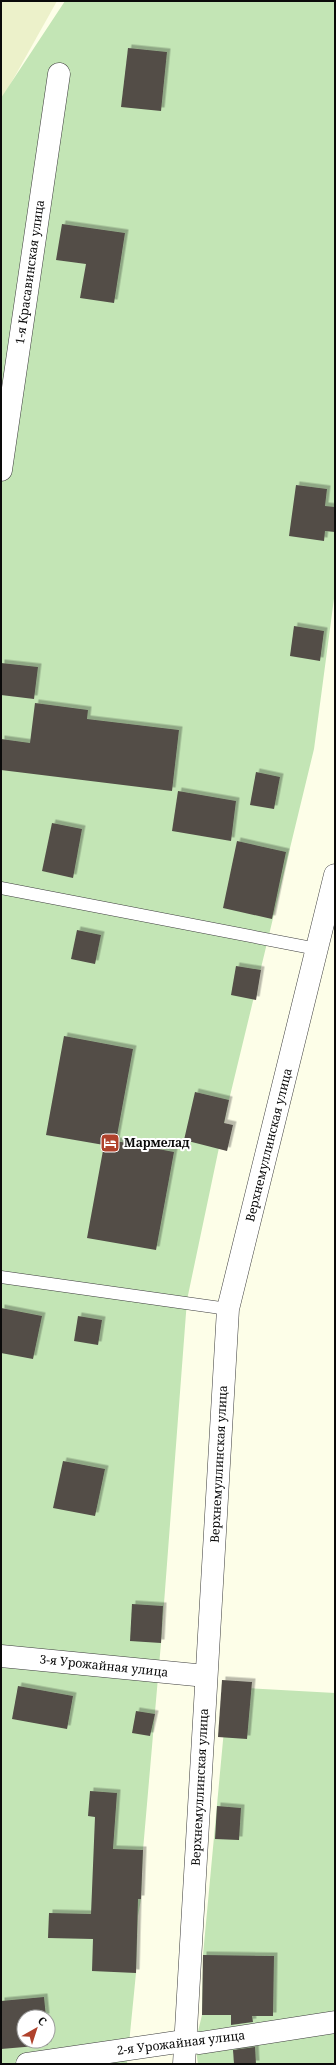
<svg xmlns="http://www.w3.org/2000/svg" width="336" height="2065" font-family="'Noto Serif',serif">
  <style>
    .farmland { fill: #ecf1ca }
    .green { fill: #c3e5b5; fill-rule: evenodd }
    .building { fill: #524d47; filter: url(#shadow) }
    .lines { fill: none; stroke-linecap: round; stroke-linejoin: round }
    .service-casing { stroke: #3d3d3d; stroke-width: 13 }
    .minor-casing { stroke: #3d3d3d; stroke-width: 23 }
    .tertiary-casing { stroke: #3d3d3d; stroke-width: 23 }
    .service { stroke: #fff; stroke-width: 12 }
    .minor { stroke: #fff; stroke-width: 22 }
    .tertiary { stroke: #fff; stroke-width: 22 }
    .labels { text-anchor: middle; stroke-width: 4; stroke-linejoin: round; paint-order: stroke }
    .street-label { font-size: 12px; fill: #0a0a0a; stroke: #fff }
    .poi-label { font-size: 12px; font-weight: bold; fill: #0a0a0a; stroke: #fff; text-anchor: start }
  </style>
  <defs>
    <filter id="shadow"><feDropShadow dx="3.5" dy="-3.5" stdDeviation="0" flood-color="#0004"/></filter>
  </defs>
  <rect width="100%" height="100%" fill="#fdfee8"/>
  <!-- farmland -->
  <path class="farmland" d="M 1,1 L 57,1 L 1,101 Z"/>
  <!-- green -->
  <g class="green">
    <path d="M 65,1 L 335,1 L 335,591 L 314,749 L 229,1100 L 187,1300 L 161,1643 L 143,1850 L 141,1899 L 138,1916 L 136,1973 L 127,2064 L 1,2064 L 1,98 ZM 24,2017 L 48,2017 L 48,2041 L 24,2041 Z"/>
    <path d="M 228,1687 L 335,1693 L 335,2064 L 198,2064 L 195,2044 L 202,2015 L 203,1955 Z"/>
  </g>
  <!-- building -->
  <g class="building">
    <path d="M 128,48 L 167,52 L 161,111 L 121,107 Z"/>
    <path d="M 62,224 L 125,233 L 114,303 L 80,298 L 86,264 L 56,260 Z"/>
    <path d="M 296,485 L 327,489 L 325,506 L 335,507 L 335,532 L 325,531 L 324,541 L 289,536 Z"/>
    <path d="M 294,626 L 324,631 L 320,661 L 290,656 Z"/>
    <path d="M 1,663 L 38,667 L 34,699 L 1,695 Z"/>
    <path d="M 35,703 L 88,710 L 87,719 L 179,730 L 172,791 L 1,770 L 1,739 L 30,743 Z"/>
    <path d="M 256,772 L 280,777 L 274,809 L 250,805 Z"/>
    <path d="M 178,791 L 236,801 L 231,841 L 172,831 Z"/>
    <path d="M 52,823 L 82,829 L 73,878 L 42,871 Z"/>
    <path d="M 237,841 L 286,852 L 272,919 L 223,908 Z"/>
    <path d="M 77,930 L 101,935 L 95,964 L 71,959 Z"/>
    <path d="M 236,966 L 261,970 L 256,1000 L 231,995 Z"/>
    <path d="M 64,1036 L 133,1049 L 116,1141 L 174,1152 L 156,1250 L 87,1238 L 104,1145 L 46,1135 Z"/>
    <path d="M 195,1092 L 229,1100 L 224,1123 L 233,1125 L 227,1151 L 184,1140 Z"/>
    <path d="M 1,1308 L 42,1316 L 33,1359 L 1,1353 Z"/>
    <path d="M 78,1316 L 102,1320 L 98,1345 L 74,1341 Z"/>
    <path d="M 63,1461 L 105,1469 L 95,1516 L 53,1508 Z"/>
    <path d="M 132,1604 L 163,1606 L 161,1643 L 130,1641 Z"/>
    <path d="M 222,1680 L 252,1682 L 247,1739 L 218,1737 Z"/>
    <path d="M 18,1686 L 73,1696 L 67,1729 L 12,1719 Z"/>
    <path d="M 136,1711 L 155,1714 L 150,1736 L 132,1733 Z"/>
    <path d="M 90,1791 L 117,1793 L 113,1849 L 143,1850 L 141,1899 L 138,1899 L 136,1973 L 92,1971 L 93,1939 L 48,1938 L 49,1913 L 91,1914 L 95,1817 L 88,1816 Z"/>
    <path d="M 217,1806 L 241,1808 L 239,1840 L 215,1839 Z"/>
    <path d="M 203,1955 L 274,1956 L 273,2016 L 252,2016 L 253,2022 L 231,2025 L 231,2015 L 202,2015 Z"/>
    <path d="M 44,1997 L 46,2017 L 24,2017 L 24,2041 L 48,2041 L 48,2045 L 1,2049 L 1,2001 Z"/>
    <path d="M 255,2047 L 256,2064 L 234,2064 L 233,2050 Z"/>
  </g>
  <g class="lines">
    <defs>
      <g id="service">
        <path d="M 1,888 L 317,949"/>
        <path d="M 1,1277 L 228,1309"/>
      </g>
      <g id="minor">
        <path d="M 1,470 L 59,74"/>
        <path d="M 1,1656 L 206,1676"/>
        <path d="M 27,2064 L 184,2041 L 200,2043 L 335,2022"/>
      </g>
      <path id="tertiary" d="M 184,2064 L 228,1309 L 335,875"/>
    </defs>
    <!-- service casing -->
    <use href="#service" class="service-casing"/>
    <!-- minor casing -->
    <use href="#minor" class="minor-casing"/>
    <!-- tertiary casing -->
    <use href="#tertiary" class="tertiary-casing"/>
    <!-- service -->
    <use href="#service" class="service"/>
    <!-- minor -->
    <use href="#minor" class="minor"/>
    <!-- tertiary -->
    <use href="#tertiary" class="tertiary"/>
  </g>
  <!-- icons -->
  <defs>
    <symbol id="hotel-square" viewBox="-11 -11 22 22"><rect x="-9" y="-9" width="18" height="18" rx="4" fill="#b0422c" stroke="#fff"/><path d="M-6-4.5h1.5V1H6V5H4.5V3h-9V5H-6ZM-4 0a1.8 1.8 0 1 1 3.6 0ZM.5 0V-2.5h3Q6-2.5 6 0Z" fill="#fff"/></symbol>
  </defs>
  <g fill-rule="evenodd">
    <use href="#hotel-square" x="99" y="1132" width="22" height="22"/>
  </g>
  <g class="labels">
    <!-- street labels -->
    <g class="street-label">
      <text transform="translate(30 272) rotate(-82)" y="4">1-я Красавинская улица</text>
      <text transform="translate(269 1145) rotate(-76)" y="4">Верхнемуллинская улица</text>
      <text transform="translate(219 1464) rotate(-87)" y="4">Верхнемуллинская улица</text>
      <text transform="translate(104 1666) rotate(6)" y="4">3-я Урожайная улица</text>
      <text transform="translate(200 1787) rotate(-87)" y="4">Верхнемуллинская улица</text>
      <text transform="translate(181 2043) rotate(-7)" y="4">2-я Урожайная улица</text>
    </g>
    <!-- poi labels -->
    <g class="poi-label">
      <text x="124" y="1147">Мармелад</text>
    </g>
  </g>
  <!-- border -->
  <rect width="336" height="2065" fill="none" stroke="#0a0a0a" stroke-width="4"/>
  <!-- north arrow -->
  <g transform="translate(36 2029) rotate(39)"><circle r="19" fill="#ffffff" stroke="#9d9d9d"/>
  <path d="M0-3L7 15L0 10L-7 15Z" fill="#b0422c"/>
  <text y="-6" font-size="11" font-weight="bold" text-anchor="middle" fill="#0a0a0a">С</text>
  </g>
</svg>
